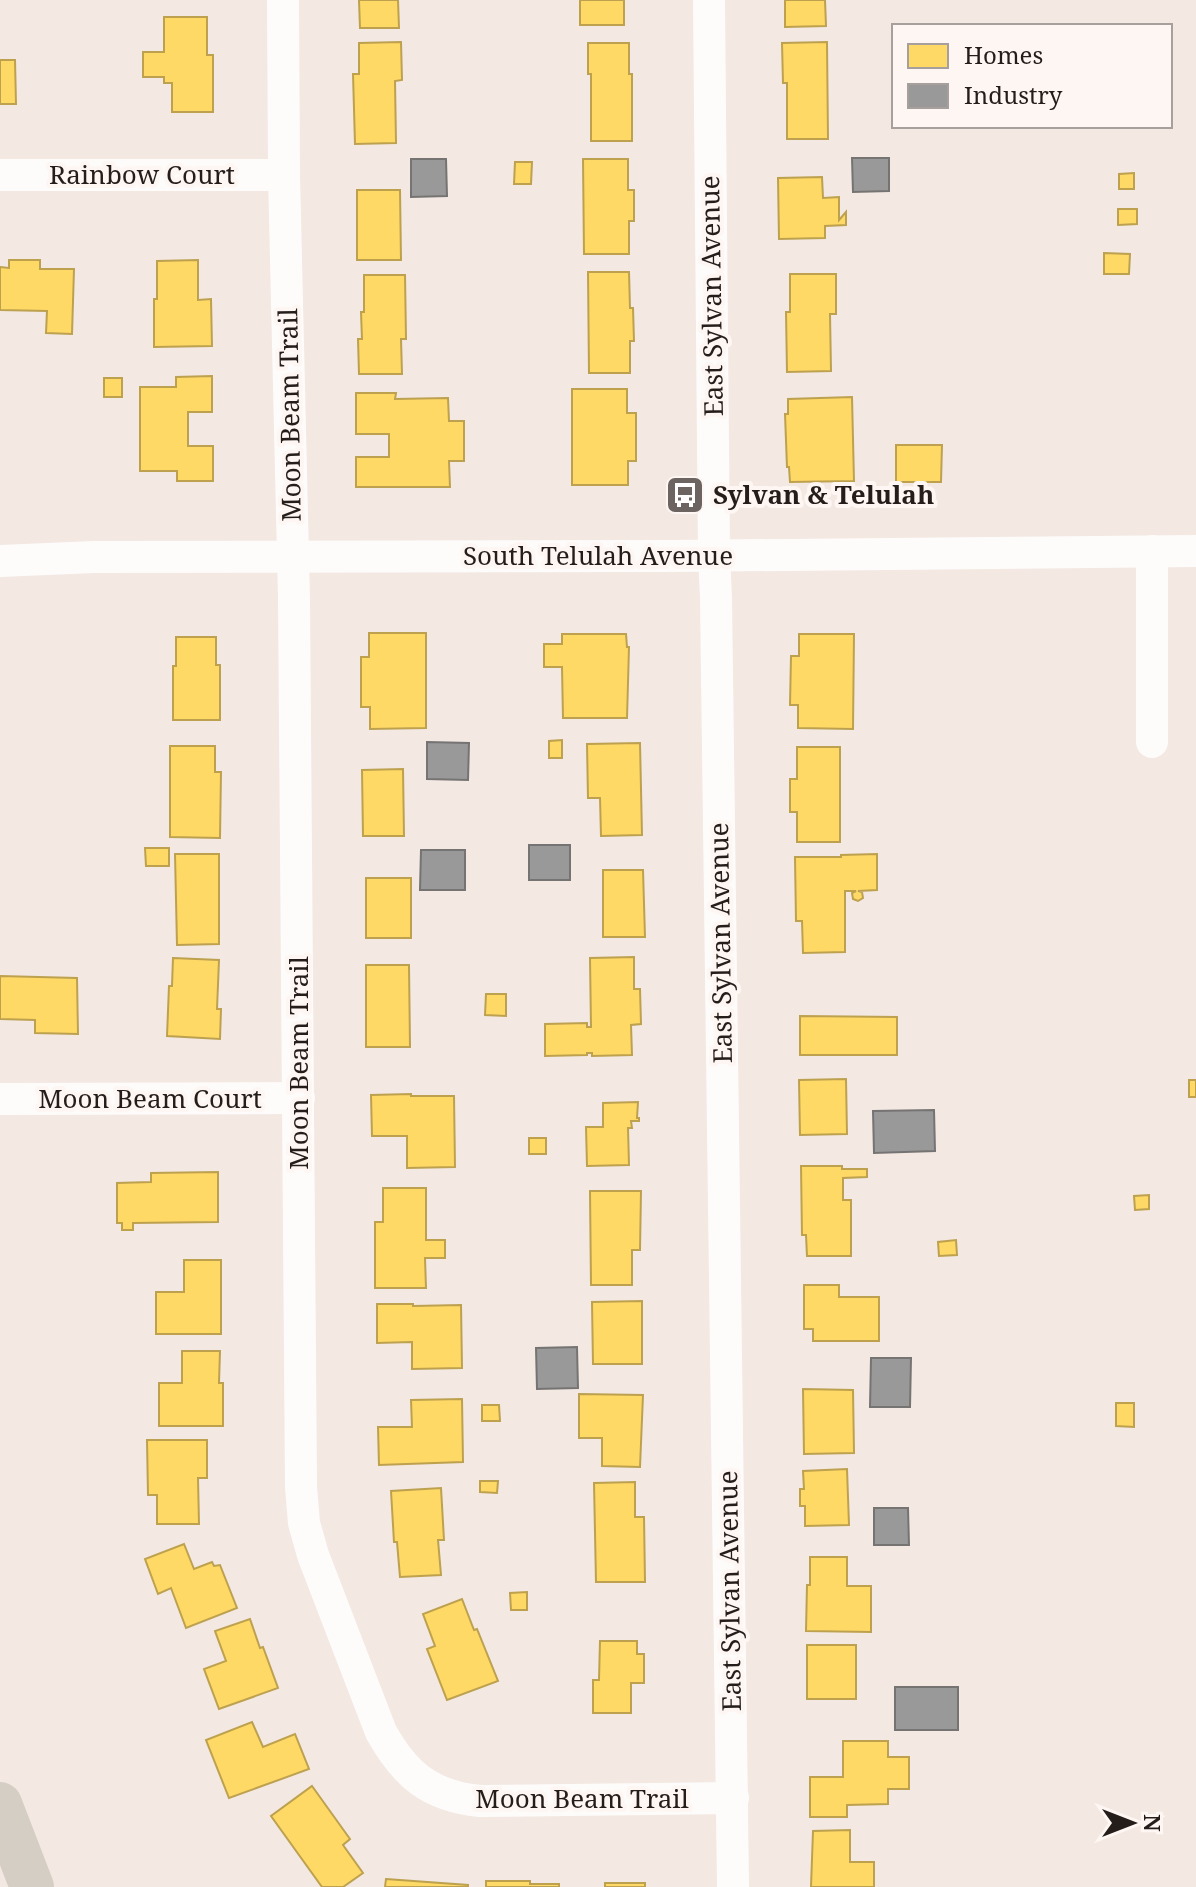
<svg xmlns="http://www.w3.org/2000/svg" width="1196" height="1887" font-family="'Noto Serif',serif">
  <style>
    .homes { fill: #ffd966; stroke: #bda14f; stroke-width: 2 }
    .industry { fill: #999; stroke: #767473; stroke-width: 2 }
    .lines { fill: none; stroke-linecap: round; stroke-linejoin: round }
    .minor { stroke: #fdfcfb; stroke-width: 32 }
    .highway { stroke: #d5cec4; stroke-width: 44 }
    .labels { text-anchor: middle; stroke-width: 8; stroke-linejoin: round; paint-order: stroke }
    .street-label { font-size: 26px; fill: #241d1a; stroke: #fef6f2 }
    .poi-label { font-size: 26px; font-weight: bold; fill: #241d1a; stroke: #fef6f2; text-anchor: start }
  </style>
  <rect width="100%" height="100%" fill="#f3e8e2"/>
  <!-- homes -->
  <g class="homes">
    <path d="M 359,0 L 398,0 L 399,28 L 360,28 Z"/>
    <rect x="580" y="0" width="44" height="25"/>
    <path d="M 785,0 L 825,0 L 826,26 L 785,27 Z"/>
    <path d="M 164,17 L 207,17 L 207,55 L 213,55 L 213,112 L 172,112 L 172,83 L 164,83 L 164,77 L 143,77 L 143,52 L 164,52 Z"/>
    <path d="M 401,42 L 402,80 L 395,81 L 396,143 L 355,144 L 353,74 L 359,74 L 359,43 Z"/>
    <path d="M 827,42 L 828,139 L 787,139 L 787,83 L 783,83 L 782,43 Z"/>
    <path d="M 588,43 L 629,43 L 629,74 L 632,74 L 632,141 L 591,141 L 591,74 L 588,74 Z"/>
    <path d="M 0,60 L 15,60 L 16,104 L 0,104 Z"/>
    <path d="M 583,159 L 628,159 L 628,190 L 634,190 L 634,221 L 629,221 L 629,254 L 584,254 Z"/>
    <path d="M 515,162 L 532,162 L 531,184 L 514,184 Z"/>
    <path d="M 1134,173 L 1134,189 L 1119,189 L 1119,174 Z"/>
    <path d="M 822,177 L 823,198 L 839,197 L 839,220 L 846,212 L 846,225 L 825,226 L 825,238 L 779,239 L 778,178 Z"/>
    <path d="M 357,190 L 400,190 L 401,260 L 357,260 Z"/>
    <path d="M 1118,209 L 1137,209 L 1137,224 L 1118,225 Z"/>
    <path d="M 1104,253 L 1130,254 L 1129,274 L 1104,274 Z"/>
    <path d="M 9,260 L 40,260 L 40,269 L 74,269 L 72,334 L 46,333 L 47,311 L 0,310 L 0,267 L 9,268 Z"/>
    <path d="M 198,260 L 198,300 L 211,299 L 212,346 L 154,347 L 154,299 L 157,299 L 157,261 Z"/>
    <path d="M 588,272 L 629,272 L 630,308 L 633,308 L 634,341 L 630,341 L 630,373 L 589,373 Z"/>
    <path d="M 790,274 L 836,274 L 836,314 L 830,314 L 831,371 L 787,372 L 786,312 L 790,312 Z"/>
    <path d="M 364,275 L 405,275 L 406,339 L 401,339 L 402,374 L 359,374 L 358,339 L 362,339 L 361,312 L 364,312 Z"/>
    <path d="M 212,376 L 212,412 L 188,412 L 188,446 L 213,446 L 213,481 L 177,481 L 177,471 L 140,471 L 140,387 L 176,387 L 176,377 Z"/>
    <rect x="104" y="378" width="18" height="19"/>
    <path d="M 572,389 L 627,389 L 627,413 L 636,413 L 636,461 L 628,461 L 628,485 L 572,485 Z"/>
    <path d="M 356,393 L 396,393 L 395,399 L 448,398 L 449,421 L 464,421 L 464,461 L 449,461 L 450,487 L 356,487 L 356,457 L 389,457 L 389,434 L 356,434 Z"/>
    <path d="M 852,397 L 854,481 L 790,482 L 789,467 L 787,467 L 785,414 L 788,414 L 788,399 Z"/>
    <path d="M 896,445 L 942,445 L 941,482 L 896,482 Z"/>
    <path d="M 369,633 L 426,633 L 426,728 L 370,729 L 370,707 L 361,707 L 361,657 L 369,657 Z"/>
    <path d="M 562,634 L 626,634 L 627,647 L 629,647 L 627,718 L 563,718 L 562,667 L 544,667 L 544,644 L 562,644 Z"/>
    <path d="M 799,634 L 854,634 L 853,729 L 798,728 L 798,705 L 790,705 L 791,656 L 799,656 Z"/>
    <path d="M 176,637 L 216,637 L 216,665 L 220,665 L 220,720 L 173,720 L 173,666 L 176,666 Z"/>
    <path d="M 562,740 L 562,758 L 549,758 L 549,741 Z"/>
    <path d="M 640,743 L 642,835 L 601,836 L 600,798 L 588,798 L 587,744 Z"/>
    <path d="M 170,746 L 215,746 L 215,772 L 221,772 L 220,838 L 170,837 Z"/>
    <path d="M 797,747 L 840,747 L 840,842 L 797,842 L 797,812 L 790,812 L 790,779 L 797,779 Z"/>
    <path d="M 403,769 L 404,836 L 363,836 L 362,770 Z"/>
    <path d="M 145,848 L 169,848 L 169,866 L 146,866 Z"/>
    <path d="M 175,854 L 219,854 L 219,944 L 177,945 Z"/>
    <path d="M 877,854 L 877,890 L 858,891 L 862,892 L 863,898 L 858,901 L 853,899 L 852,893 L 856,891 L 845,891 L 845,952 L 803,953 L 802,921 L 796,921 L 795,857 L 841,857 L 841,855 Z"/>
    <path d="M 603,870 L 643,870 L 645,937 L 603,937 Z"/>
    <rect x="366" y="878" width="45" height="60"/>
    <path d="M 634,957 L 634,989 L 640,989 L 641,1024 L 631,1025 L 632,1055 L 592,1056 L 592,1053 L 587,1053 L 587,1055 L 545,1056 L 545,1024 L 587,1023 L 587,1027 L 591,1027 L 590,958 Z"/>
    <path d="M 173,958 L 219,960 L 217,1009 L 221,1009 L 220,1039 L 167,1036 L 169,986 L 172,986 Z"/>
    <path d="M 366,965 L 409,965 L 410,1047 L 366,1047 Z"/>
    <path d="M 0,976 L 77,978 L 78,1034 L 35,1033 L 35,1020 L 0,1019 Z"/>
    <path d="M 486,994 L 506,994 L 506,1016 L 485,1015 Z"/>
    <path d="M 800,1016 L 897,1017 L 897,1055 L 800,1055 Z"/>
    <path d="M 846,1079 L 847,1134 L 800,1135 L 799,1080 Z"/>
    <rect x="1189" y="1080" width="7" height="17"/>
    <path d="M 411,1094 L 411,1096 L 454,1096 L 455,1167 L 407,1168 L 407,1136 L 372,1136 L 371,1095 Z"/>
    <path d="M 638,1102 L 637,1118 L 639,1118 L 639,1121 L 631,1121 L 632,1128 L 628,1128 L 629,1165 L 587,1166 L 586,1127 L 603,1127 L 603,1103 Z"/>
    <rect x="529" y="1138" width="17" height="16"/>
    <path d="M 801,1166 L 842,1166 L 842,1169 L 867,1169 L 867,1177 L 843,1178 L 843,1200 L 851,1200 L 851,1256 L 807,1256 L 806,1235 L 802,1235 Z"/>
    <path d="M 218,1172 L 218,1222 L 133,1223 L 133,1230 L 122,1230 L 122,1223 L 117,1223 L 117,1183 L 151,1182 L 151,1173 Z"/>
    <path d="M 383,1188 L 426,1188 L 426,1240 L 445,1240 L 445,1258 L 425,1258 L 426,1288 L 375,1288 L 375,1222 L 383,1222 Z"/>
    <path d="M 590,1191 L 641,1191 L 640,1250 L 632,1250 L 632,1285 L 591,1285 Z"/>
    <path d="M 1149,1195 L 1149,1209 L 1135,1210 L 1134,1196 Z"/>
    <path d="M 956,1240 L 957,1255 L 939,1256 L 938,1242 Z"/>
    <path d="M 184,1260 L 221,1260 L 221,1334 L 156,1334 L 156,1292 L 184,1292 Z"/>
    <path d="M 804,1285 L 839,1285 L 839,1297 L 879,1297 L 879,1341 L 813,1341 L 813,1329 L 804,1329 Z"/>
    <path d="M 642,1301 L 642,1364 L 593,1364 L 592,1302 Z"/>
    <path d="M 377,1304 L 413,1304 L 413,1306 L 461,1305 L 462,1368 L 412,1369 L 412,1342 L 377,1343 Z"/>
    <path d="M 182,1351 L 220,1351 L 219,1383 L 223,1383 L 223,1426 L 159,1426 L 159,1383 L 182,1383 Z"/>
    <path d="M 803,1389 L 853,1390 L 854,1453 L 804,1454 Z"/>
    <path d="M 579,1394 L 643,1395 L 640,1467 L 602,1466 L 602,1438 L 579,1438 Z"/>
    <path d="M 462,1399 L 463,1462 L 379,1465 L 378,1427 L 412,1427 L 411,1400 Z"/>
    <path d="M 1116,1403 L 1134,1403 L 1134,1427 L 1116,1426 Z"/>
    <path d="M 482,1405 L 499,1405 L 500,1421 L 482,1421 Z"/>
    <path d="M 147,1440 L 207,1440 L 207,1478 L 198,1478 L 199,1524 L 157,1524 L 157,1495 L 148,1495 Z"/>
    <path d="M 847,1469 L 849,1525 L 805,1526 L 805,1506 L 800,1506 L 800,1489 L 804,1489 L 803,1471 Z"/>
    <path d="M 480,1481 L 498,1481 L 497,1493 L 480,1492 Z"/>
    <path d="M 635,1482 L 635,1517 L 644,1517 L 645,1582 L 596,1582 L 594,1483 Z"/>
    <path d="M 441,1488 L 444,1540 L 438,1540 L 441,1575 L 400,1577 L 397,1542 L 394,1542 L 391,1491 Z"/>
    <path d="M 184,1544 L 194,1569 L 212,1562 L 214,1566 L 220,1565 L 237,1608 L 186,1628 L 171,1588 L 158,1594 L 145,1559 Z"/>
    <path d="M 810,1557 L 847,1557 L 847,1586 L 871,1586 L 871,1632 L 806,1631 L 807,1585 L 810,1585 Z"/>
    <path d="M 527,1592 L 527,1610 L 511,1610 L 510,1593 Z"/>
    <path d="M 462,1599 L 474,1630 L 477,1629 L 498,1681 L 447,1700 L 427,1649 L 435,1646 L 423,1614 Z"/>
    <path d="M 250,1619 L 260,1648 L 263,1647 L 278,1688 L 219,1709 L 204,1669 L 226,1661 L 215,1631 Z"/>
    <path d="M 600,1641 L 637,1641 L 637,1654 L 644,1654 L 644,1683 L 631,1683 L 631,1713 L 593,1713 L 593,1680 L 599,1680 Z"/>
    <rect x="807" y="1645" width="49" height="54"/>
    <path d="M 252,1722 L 263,1747 L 295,1734 L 309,1769 L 229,1798 L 206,1740 Z"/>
    <path d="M 843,1741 L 888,1741 L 888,1757 L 909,1757 L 909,1789 L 888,1789 L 888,1804 L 847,1805 L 847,1817 L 810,1817 L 810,1777 L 843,1777 Z"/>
    <path d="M 312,1786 L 350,1839 L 343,1845 L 363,1873 L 343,1887 L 322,1887 L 271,1816 Z"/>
    <path d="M 850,1830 L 850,1862 L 874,1862 L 874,1887 L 811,1887 L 813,1831 Z"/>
    <path d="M 386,1879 L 468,1885 L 468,1887 L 385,1887 Z"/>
    <path d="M 486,1881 L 530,1881 L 530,1884 L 559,1884 L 559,1887 L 486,1887 Z"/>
    <rect x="605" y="1883" width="40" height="4"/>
  </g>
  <!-- industry -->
  <g class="industry">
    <path d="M 852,158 L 889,158 L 889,191 L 853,192 Z"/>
    <path d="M 411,159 L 446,159 L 447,196 L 411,197 Z"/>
    <path d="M 427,742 L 469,743 L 468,780 L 427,779 Z"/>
    <rect x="529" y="845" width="41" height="35"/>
    <path d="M 421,850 L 465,850 L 465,890 L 420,890 Z"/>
    <path d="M 934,1110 L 935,1151 L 874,1153 L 873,1111 Z"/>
    <path d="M 577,1347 L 578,1388 L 537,1389 L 536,1348 Z"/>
    <path d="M 871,1358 L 911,1358 L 910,1407 L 870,1407 Z"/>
    <path d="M 874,1508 L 908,1508 L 909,1545 L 874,1545 Z"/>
    <rect x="895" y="1687" width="63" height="43"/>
  </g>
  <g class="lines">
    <!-- minor -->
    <g class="minor">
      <path d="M 283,0 L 284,175 L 294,599 L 301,1487 L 304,1523 L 313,1555 L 381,1732 C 405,1775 430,1796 480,1801 L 733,1798"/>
      <path d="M 709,0 L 714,555 L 716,598 L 733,1887"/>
      <path d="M 0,175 L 284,175"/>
      <path d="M 0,561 L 94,557 L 671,556 L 1196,551"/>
      <path d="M 1152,742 L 1152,551"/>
      <path d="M 0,1099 L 299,1098"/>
    </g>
    <!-- highway -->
    <path class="highway" d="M 0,1804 L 32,1887"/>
  </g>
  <!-- icons -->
  <defs>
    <symbol id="bus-square" viewBox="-11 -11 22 22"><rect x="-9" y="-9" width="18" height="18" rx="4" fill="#6c6460" stroke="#fef6f2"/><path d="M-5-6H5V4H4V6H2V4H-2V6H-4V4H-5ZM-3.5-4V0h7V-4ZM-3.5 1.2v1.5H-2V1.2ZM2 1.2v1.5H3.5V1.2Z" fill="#fff"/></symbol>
  </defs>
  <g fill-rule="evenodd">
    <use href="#bus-square" x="663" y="473" width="44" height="44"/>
  </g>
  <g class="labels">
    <!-- street labels -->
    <g class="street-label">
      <text x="142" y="184">Rainbow Court</text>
      <text transform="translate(712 296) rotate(-91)" y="9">East Sylvan Avenue</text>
      <text transform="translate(290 415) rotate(-91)" y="9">Moon Beam Trail</text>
      <text x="598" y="565">South Telulah Avenue</text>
      <text transform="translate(721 943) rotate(-91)" y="9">East Sylvan Avenue</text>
      <text transform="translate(299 1063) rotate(-90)" y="9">Moon Beam Trail</text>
      <text x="150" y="1108">Moon Beam Court</text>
      <text transform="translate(730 1591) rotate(-91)" y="9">East Sylvan Avenue</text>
      <text x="582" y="1808">Moon Beam Trail</text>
    </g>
    <!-- poi labels -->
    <g class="poi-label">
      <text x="713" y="504">Sylvan &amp; Telulah</text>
    </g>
  </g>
  <!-- legend -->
  <rect x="892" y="24" width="280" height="104" fill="#fef6f2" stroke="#a79f9c" stroke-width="2"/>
  <rect x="908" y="44" width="40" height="24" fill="#ffd966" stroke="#a79f9c" stroke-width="2"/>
  <text x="964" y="64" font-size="24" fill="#241d1a">Homes</text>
  <rect x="908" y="84" width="40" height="24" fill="#999999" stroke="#a79f9c" stroke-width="2"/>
  <text x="964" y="104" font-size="24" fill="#241d1a">Industry</text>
  <!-- north arrow -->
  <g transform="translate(1132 1823) rotate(90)" stroke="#fef6f2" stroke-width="6" paint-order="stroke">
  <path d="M0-6L14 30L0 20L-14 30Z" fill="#241d1a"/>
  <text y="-12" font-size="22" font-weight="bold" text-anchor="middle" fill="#241d1a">N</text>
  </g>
</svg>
